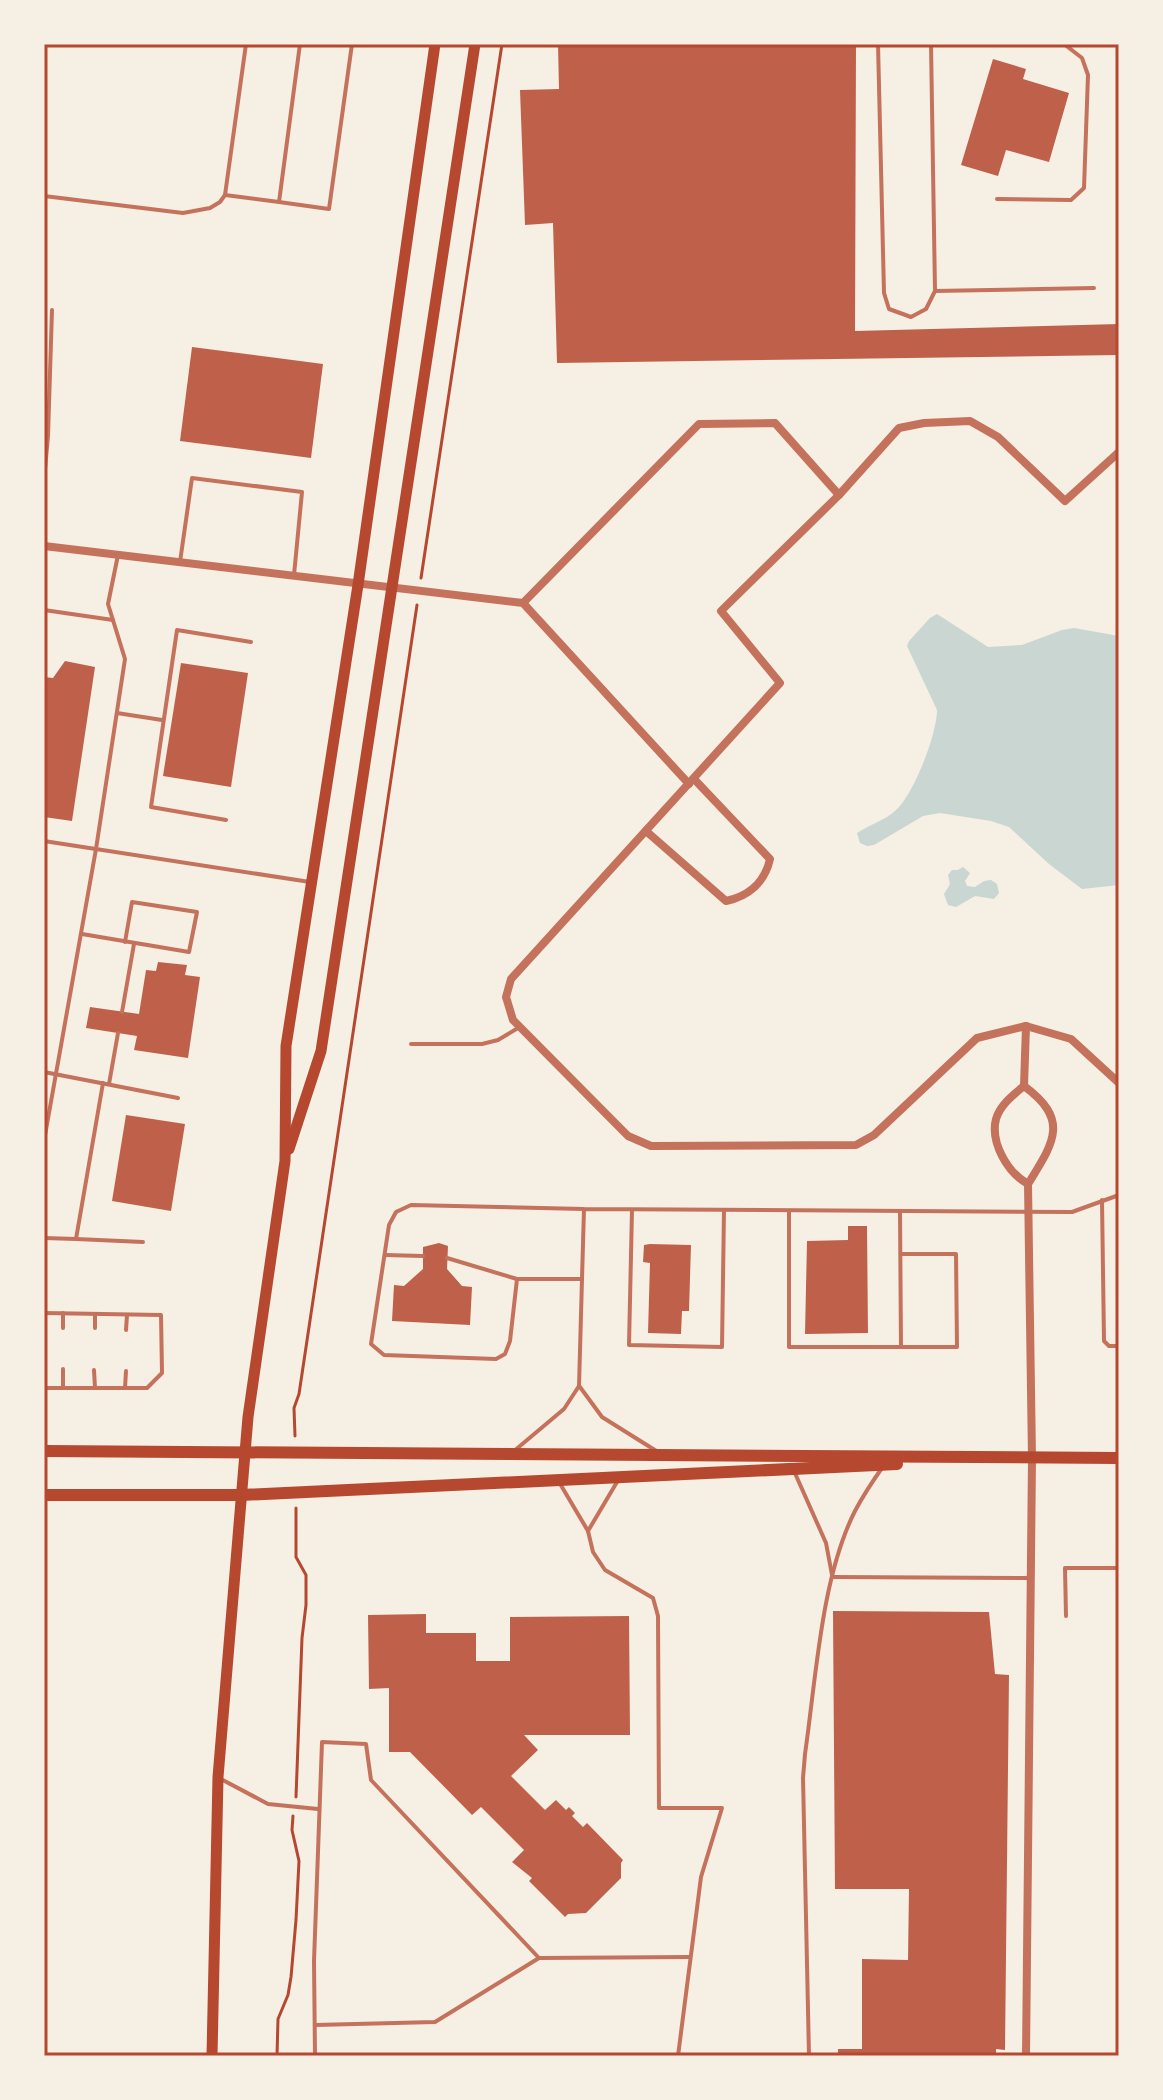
<svg xmlns="http://www.w3.org/2000/svg" width="1163" height="2100" font-family="'Open Sans',sans-serif">
  <style>
    .water { fill: #c9d6d2 }
    .building { fill: #bf614a }
    .lines { fill: none; stroke-linecap: round; stroke-linejoin: round }
    .path { stroke: #b5482f; stroke-width: 3 }
    .service { stroke: #c5725c; stroke-width: 4 }
    .minor { stroke: #c5725c; stroke-width: 8 }
    .secondary { stroke: #b5482f; stroke-width: 11 }
    .primary { stroke: #b5482f; stroke-width: 12 }
    .neatline { fill: none; stroke: #b5482f; stroke-width: 3 }
  </style>
  <rect width="100%" height="100%" fill="#f6efe4"/>
  <!-- water -->
  <g class="water">
    <path d="M 937,614 L 988,647 L 1022,645 L 1062,630 L 1074,628 L 1119,636 L 1119,885 L 1082,889 L 1049,864 L 1009,827 L 991,821 L 940,813 L 923,816 L 874,845 L 867,846 L 860,843 L 857,833 C 869,825 886,820 896,810 C 914,794 937,734 937,710 L 907,646 L 909,641 L 930,618 Z"/>
    <path d="M 963,867 L 970,873 L 965,881 L 967,886 L 975,887 L 984,881 L 991,880 L 997,884 L 999,893 L 994,899 L 975,896 L 956,907 L 948,905 L 944,894 L 950,884 L 948,875 L 952,870 L 958,870 Z"/>
  </g>
  <!-- building -->
  <g class="building">
    <path d="M 558,44 L 856,44 L 855,331 L 1119,324 L 1119,355 L 557,363 L 553,223 L 525,225 L 520,90 L 559,89 Z"/>
    <path d="M 993,59 L 1026,69 L 1023,79 L 1069,93 L 1049,162 L 1006,150 L 998,176 L 961,165 Z"/>
    <path d="M 192,347 L 323,364 L 311,458 L 180,441 Z"/>
    <path d="M 65,661 L 95,667 L 72,821 L 44,817 L 44,677 L 53,678 Z"/>
    <path d="M 181,663 L 248,673 L 231,787 L 163,776 Z"/>
    <path d="M 158,962 L 187,965 L 185,975 L 200,977 L 188,1058 L 134,1050 L 137,1036 L 86,1028 L 90,1007 L 139,1014 L 146,970 L 156,971 Z"/>
    <path d="M 126,1115 L 185,1124 L 171,1211 L 112,1201 Z"/>
    <path d="M 848,1226 L 867,1226 L 868,1333 L 805,1334 L 807,1241 L 848,1240 Z"/>
    <path d="M 439,1243 L 448,1246 L 447,1269 L 462,1286 L 472,1287 L 470,1325 L 392,1321 L 394,1285 L 404,1286 L 423,1269 L 423,1247 Z"/>
    <path d="M 650,1244 L 691,1245 L 689,1311 L 682,1311 L 681,1334 L 648,1333 L 650,1263 L 643,1262 L 644,1245 Z"/>
    <path d="M 833,1611 L 989,1612 L 995,1674 L 1009,1675 L 1005,2050 L 996,2049 L 996,2056 L 838,2056 L 838,2049 L 862,2049 L 862,1959 L 908,1960 L 909,1889 L 835,1889 Z"/>
    <path d="M 426,1614 L 426,1633 L 476,1633 L 476,1661 L 510,1661 L 510,1617 L 629,1616 L 630,1735 L 524,1735 L 538,1750 L 511,1776 L 545,1810 L 556,1800 L 566,1810 L 569,1807 L 575,1813 L 572,1816 L 583,1827 L 587,1823 L 623,1860 L 621,1863 L 621,1878 L 586,1913 L 568,1914 L 565,1917 L 529,1881 L 532,1878 L 512,1862 L 524,1850 L 481,1807 L 472,1815 L 410,1752 L 389,1752 L 389,1688 L 369,1689 L 368,1615 Z"/>
  </g>
  <g class="lines">
    <!-- path -->
    <g class="path">
      <path d="M 421,578 L 502,44"/>
      <path d="M 295,1436 L 294,1408 L 299,1394 L 417,605"/>
      <path d="M 296,1797 L 302,1638 L 306,1605 L 306,1575 L 296,1557 L 296,1508"/>
      <path d="M 277,2056 L 278,2019 L 288,1995 L 291,1977 L 296,1920 L 299,1861 L 292,1830 L 293,1816"/>
    </g>
    <!-- service -->
    <g class="service">
      <path d="M 878,44 L 884,293 L 889,309 L 911,317 L 926,309 L 935,291"/>
      <path d="M 931,44 L 935,291 L 1094,288"/>
      <path d="M 225,195 L 279,202 L 300,44"/>
      <path d="M 44,196 L 183,213 L 210,208 L 220,202 L 225,195 L 246,44"/>
      <path d="M 997,199 L 1071,200 L 1084,188 L 1088,75 L 1082,58 L 1064,44"/>
      <path d="M 279,202 L 329,209 L 352,44"/>
      <path d="M 44,480 L 48,436 L 52,310"/>
      <path d="M 180,562 L 192,478 L 302,492 L 294,575"/>
      <path d="M 44,610 L 113,620"/>
      <path d="M 117,713 L 162,720"/>
      <path d="M 226,820 L 151,807 L 177,630 L 251,642"/>
      <path d="M 44,841 L 310,882"/>
      <path d="M 82,934 L 189,952 L 197,912 L 132,902 L 125,942"/>
      <path d="M 122,1012 L 134,944"/>
      <path d="M 411,1044 L 482,1044 L 498,1040 L 518,1028"/>
      <path d="M 44,1072 L 178,1098"/>
      <path d="M 109,1084 L 118,1033"/>
      <path d="M 44,1141 L 96,849 L 125,659 L 108,604 L 118,555"/>
      <path d="M 1102,1200 L 1104,1341 L 1109,1346 L 1119,1346"/>
      <path d="M 584,1209 L 582,1279 L 517,1279 L 510,1341 L 505,1354 L 496,1359 L 384,1355 L 371,1344 L 389,1225 L 396,1212 L 411,1205 L 584,1209 L 1072,1212 L 1119,1195"/>
      <path d="M 632,1210 L 629,1345 L 722,1347 L 724,1210"/>
      <path d="M 789,1211 L 789,1347 L 901,1347"/>
      <path d="M 900,1212 L 901,1347 L 957,1347 L 956,1254 L 901,1254"/>
      <path d="M 44,1238 L 76,1239 L 103,1083"/>
      <path d="M 76,1239 L 143,1242"/>
      <path d="M 385,1255 L 423,1256"/>
      <path d="M 447,1258 L 517,1279"/>
      <path d="M 44,1313 L 161,1315 L 162,1373 L 147,1388 L 44,1388"/>
      <path d="M 63,1328 L 63,1313"/>
      <path d="M 95,1328 L 95,1314"/>
      <path d="M 126,1330 L 127,1315"/>
      <path d="M 94,1370 L 95,1388"/>
      <path d="M 63,1387 L 63,1369"/>
      <path d="M 580,1387 L 602,1417 L 658,1452"/>
      <path d="M 125,1388 L 126,1371"/>
      <path d="M 514,1451 L 564,1409 L 579,1386 L 582,1279"/>
      <path d="M 794,1471 L 826,1543 L 832,1575"/>
      <path d="M 559,1482 L 588,1531 L 593,1552 L 605,1570 L 653,1598 L 658,1616 L 659,1808 L 722,1808 L 701,1877 L 678,2056"/>
      <path d="M 588,1531 L 617,1482"/>
      <path d="M 833,1577 L 1030,1578"/>
      <path d="M 1066,1616 L 1065,1568 L 1119,1568"/>
      <path d="M 219,1778 L 268,1804 L 318,1809"/>
      <path d="M 315,2025 L 435,2022 L 539,1958 L 690,1957"/>
      <path d="M 315,2056 L 314,1961 L 322,1742 L 366,1744 L 371,1780 L 539,1958"/>
      <path d="M 809,2056 L 803,1778 L 805,1754 C 816,1679 821,1578 855,1511 C 863,1496 872,1482 882,1468"/>
    </g>
    <!-- minor -->
    <g class="minor">
      <path d="M 1119,452 L 1065,501 L 998,437 L 970,421 L 924,423 L 899,428 L 839,495 L 721,611 L 780,683 L 511,979 L 506,997 L 513,1020 L 628,1136 L 651,1146 L 856,1145 L 874,1135 L 977,1038 L 1026,1026 L 1071,1039 L 1119,1083"/>
      <path d="M 44,546 L 523,603 L 689,784"/>
      <path d="M 523,603 L 699,424 L 775,423 L 839,495"/>
      <path d="M 646,831 L 726,901 C 749,896 765,882 770,859 L 694,779"/>
      <path d="M 1026,1026 L 1024,1086 C 1013,1095 1000,1105 996,1119 C 990,1143 1008,1173 1028,1184"/>
      <path d="M 1024,1086 C 1070,1120 1054,1142 1028,1184 L 1032,1458 L 1026,2056"/>
    </g>
    <!-- secondary -->
    <g class="secondary">
      <path d="M 289,1149 L 321,1051 L 475,44"/>
      <path d="M 212,2056 L 218,1777 L 248,1417 L 285,1161 L 286,1046 L 358,585 L 435,44"/>
    </g>
    <!-- primary -->
    <g class="primary">
      <path d="M 44,1451 L 1119,1458"/>
      <path d="M 44,1495 L 241,1495 L 897,1464"/>
    </g>
  </g>
  <!-- border -->
  <rect width="1163" height="2100" fill="none" stroke="#f6efe4" stroke-width="92"/>
  <rect x="46" y="46" width="1071" height="2008" class="neatline"/>
</svg>
